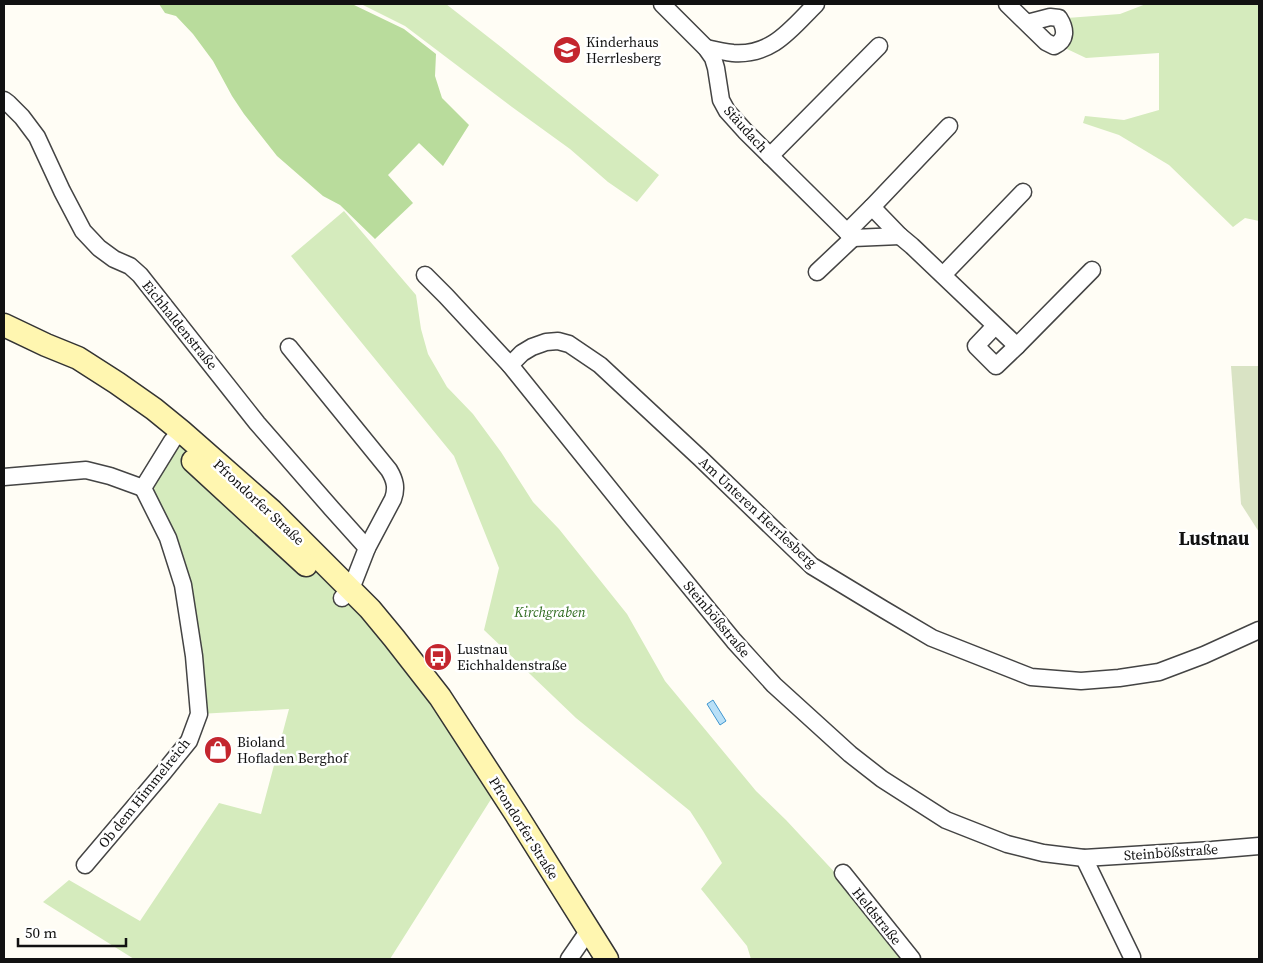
<svg xmlns="http://www.w3.org/2000/svg" width="1263" height="963" font-family="'Source Serif 4',serif">
  <style>
    .green { fill: #d5ebbd }
    .forest { fill: #b9dc9c }
    .cemetery { fill: #d9e3c4 }
    .water { fill: #b9e0f7; stroke: #3f96cf }
    .lines { fill: none; stroke-linecap: round; stroke-linejoin: round }
    .street-casing { stroke: #444; stroke-width: 19 }
    .secondary-casing { stroke: #333; stroke-width: 25 }
    .street { stroke: #fff; stroke-width: 16 }
    .secondary { stroke: #fff6b0; stroke-width: 22 }
    .labels { text-anchor: middle; stroke-width: 5; stroke-linejoin: round; paint-order: stroke }
    .poi-label { font-size: 14px; fill: #111; stroke: #fff; text-anchor: start }
    .street-label { font-size: 14px; fill: #111; stroke: #fff }
    .park-label { font-size: 14px; font-style: italic; fill: #2f6b1f; stroke: #fff }
    .district-label { font-size: 19px; font-weight: bold; fill: #111; stroke: #fff }
  </style>
  <rect width="100%" height="100%" fill="#fffdf5"/>
  <!-- green -->
  <g class="green">
    <path d="M 361,4 L 446,4 L 501,47 L 659,175 L 637,202 L 608,182 L 570,149 L 512,107 L 405,26 Z"/>
    <path d="M 1146,4 L 1259,4 L 1259,221 L 1245,218 L 1233,227 L 1169,165 L 1119,135 L 1083,123 L 1085,116 L 1124,120 L 1159,110 L 1159,53 L 1086,58 L 1067,49 L 1060,43 L 1067,18 L 1120,14 Z"/>
    <path d="M 344,211 L 416,295 L 421,329 L 428,354 L 447,387 L 473,414 L 501,452 L 533,502 L 559,529 L 627,614 L 665,681 L 756,791 L 786,820 L 839,877 L 912,959 L 751,959 L 747,946 L 701,889 L 722,863 L 703,831 L 690,811 L 576,718 L 484,630 L 499,568 L 454,456 L 291,256 Z"/>
    <path d="M 181,431 L 351,589 L 500,785 L 390,959 L 134,959 L 43,902 L 69,880 L 140,921 L 219,803 L 261,814 L 289,709 L 199,714 L 183,585 L 143,488 Z"/>
  </g>
  <!-- forest -->
  <path class="forest" d="M 159,4 L 352,4 L 404,29 L 436,54 L 435,76 L 442,98 L 469,125 L 443,166 L 419,143 L 388,175 L 413,203 L 375,239 L 340,205 L 323,196 L 277,156 L 244,114 L 232,96 L 213,61 L 193,34 L 176,16 L 165,13 Z"/>
  <!-- cemetery -->
  <path class="cemetery" d="M 1231,366 L 1259,366 L 1259,532 L 1241,504 Z"/>
  <!-- water -->
  <path class="water" d="M 713,700 L 726,721 L 720,725 L 707,704 Z"/>
  <g class="lines">
    <defs>
      <g id="street">
        <path d="M 662,4 L 706,48 L 713,58 L 716,68 L 721,100 L 727,111 L 745,131 L 847,232 L 853,238 L 900,236"/>
        <path d="M 1007,4 L 1046,42 L 1054,46 C 1067,40 1066,29 1059,18 L 1050,17 L 1027,23"/>
        <path d="M 706,48 C 715,50 724,52 733,53 C 772,56 791,29 816,4"/>
        <path d="M 4,100 L 8,103 L 22,117 L 37,137 L 62,191 L 83,231 L 99,248 L 114,259 L 130,266 L 140,275 L 257,423 L 332,509 L 367,548"/>
        <path d="M 770,156 L 879,46"/>
        <path d="M 872,207 L 900,236 L 912,246 L 1017,346 L 1092,270"/>
        <path d="M 847,232 L 872,207 L 949,126"/>
        <path d="M 817,272 L 853,238"/>
        <path d="M 425,275 L 446,296 L 510,365 L 634,519 L 734,641 L 774,685 L 850,754 L 882,779 L 946,820 L 1007,844 L 1043,853 L 1084,858 L 1212,850 L 1259,846"/>
        <path d="M 943,275 L 1023,192"/>
        <path d="M 995,326 L 976,346 L 996,366 L 1017,346"/>
        <path d="M 289,347 L 389,470 C 395,480 397,488 393,499 L 367,548 L 351,589 L 342,598"/>
        <path d="M 510,365 L 522,353 L 532,347 L 546,342 L 558,341 L 569,344 L 600,365 L 700,458 L 812,566 L 883,609 L 932,638 L 1031,677 L 1081,681 L 1119,678 L 1159,672 L 1204,655 L 1259,630"/>
        <path d="M 4,477 L 86,470 L 110,476 L 143,488"/>
        <path d="M 1084,858 L 1132,957"/>
        <path d="M 85,865 L 163,773 L 189,741 L 199,714 L 194,656 L 183,585 L 168,538 L 143,488 L 172,441 L 181,431"/>
        <path d="M 843,873 L 912,959"/>
        <path d="M 569,959 L 589,930"/>
      </g>
      <g id="secondary">
        <path d="M 4,325 L 46,345 L 78,358 L 117,383 L 154,409 L 181,431 L 272,511 L 370,609 L 394,638 L 440,697 L 516,814 L 607,959"/>
        <path d="M 193,461 L 306,565"/>
      </g>
    </defs>
    <!-- street casing -->
    <use href="#street" class="street-casing"/>
    <!-- secondary casing -->
    <use href="#secondary" class="secondary-casing"/>
    <!-- street -->
    <use href="#street" class="street"/>
    <!-- secondary -->
    <use href="#secondary" class="secondary"/>
  </g>
  <!-- icons -->
  <defs>
    <symbol id="school-disc" viewBox="-11 -11 22 22"><circle r="9.5" fill="#c4262e" stroke="#fff"/><path d="M0-5L7-2L0 1L-7-2ZM-4 1L0 2.5L4 1V4Q0 6-4 4Z" fill="#fff"/></symbol>
    <symbol id="bus-disc" viewBox="-11 -11 22 22"><circle r="9.5" fill="#c4262e" stroke="#fff"/><path d="M-5-6H5V4H4V6H2V4H-2V6H-4V4H-5ZM-3.5-4V0h7V-4ZM-3.5 1.2v1.5H-2V1.2ZM2 1.2v1.5H3.5V1.2Z" fill="#fff"/></symbol>
    <symbol id="shop-disc" viewBox="-11 -11 22 22"><circle r="9.5" fill="#c4262e" stroke="#fff"/><path d="M-5-2.5h2.3a2.7 3.5 0 0 1 5.4 0H5L5.5 6h-11ZM-1.5-2.5h3a1.5 2.3 0 0 0-3 0Z" fill="#fff"/></symbol>
  </defs>
  <g fill-rule="evenodd">
    <use href="#school-disc" x="551" y="34" width="32" height="32"/>
    <use href="#bus-disc" x="422" y="641" width="32" height="32"/>
    <use href="#shop-disc" x="202" y="734" width="32" height="32"/>
  </g>
  <g class="labels">
    <!-- poi labels -->
    <g class="poi-label">
      <text x="586" y="47">Kinderhaus<tspan x="586" dy="16">Herrlesberg</tspan></text>
      <text x="457" y="654">Lustnau<tspan x="457" dy="16">Eichhaldenstraße</tspan></text>
      <text x="237" y="747">Bioland<tspan x="237" dy="16">Hofladen Berghof</tspan></text>
    </g>
    <!-- street labels -->
    <g class="street-label">
      <text transform="translate(746 129) rotate(48)" y="5">Stäudach</text>
      <text transform="translate(180 325) rotate(51)" y="5">Eichhaldenstraße</text>
      <text transform="translate(259 502) rotate(43)" y="5">Pfrondorfer Straße</text>
      <text transform="translate(758 512) rotate(43)" y="5">Am Unteren Herrlesberg</text>
      <text transform="translate(717 619) rotate(50)" y="5">Steinbößstraße</text>
      <text transform="translate(144 793) rotate(-51)" y="5">Ob dem Himmelreich</text>
      <text transform="translate(524 828) rotate(58)" y="5">Pfrondorfer Straße</text>
      <text transform="translate(1171 852) rotate(-4)" y="5">Steinbößstraße</text>
      <text transform="translate(877 916) rotate(51)" y="5">Heldstraße</text>
    </g>
    <!-- park labels -->
    <g class="park-label">
      <text x="550" y="617">Kirchgraben</text>
    </g>
    <!-- district labels -->
    <g class="district-label">
      <text x="1214" y="545">Lustnau</text>
    </g>
  </g>
  <!-- border -->
  <rect width="1263" height="963" fill="none" stroke="#111111" stroke-width="10"/>
  <!-- scale -->
  <path d="M18 938v8h108v-8" fill="none" stroke="#111111" stroke-width="2.5"/>
  <text x="25" y="938" font-size="15" fill="#111111" stroke="#ffffff" stroke-width="4" paint-order="stroke">50 m</text>
</svg>
